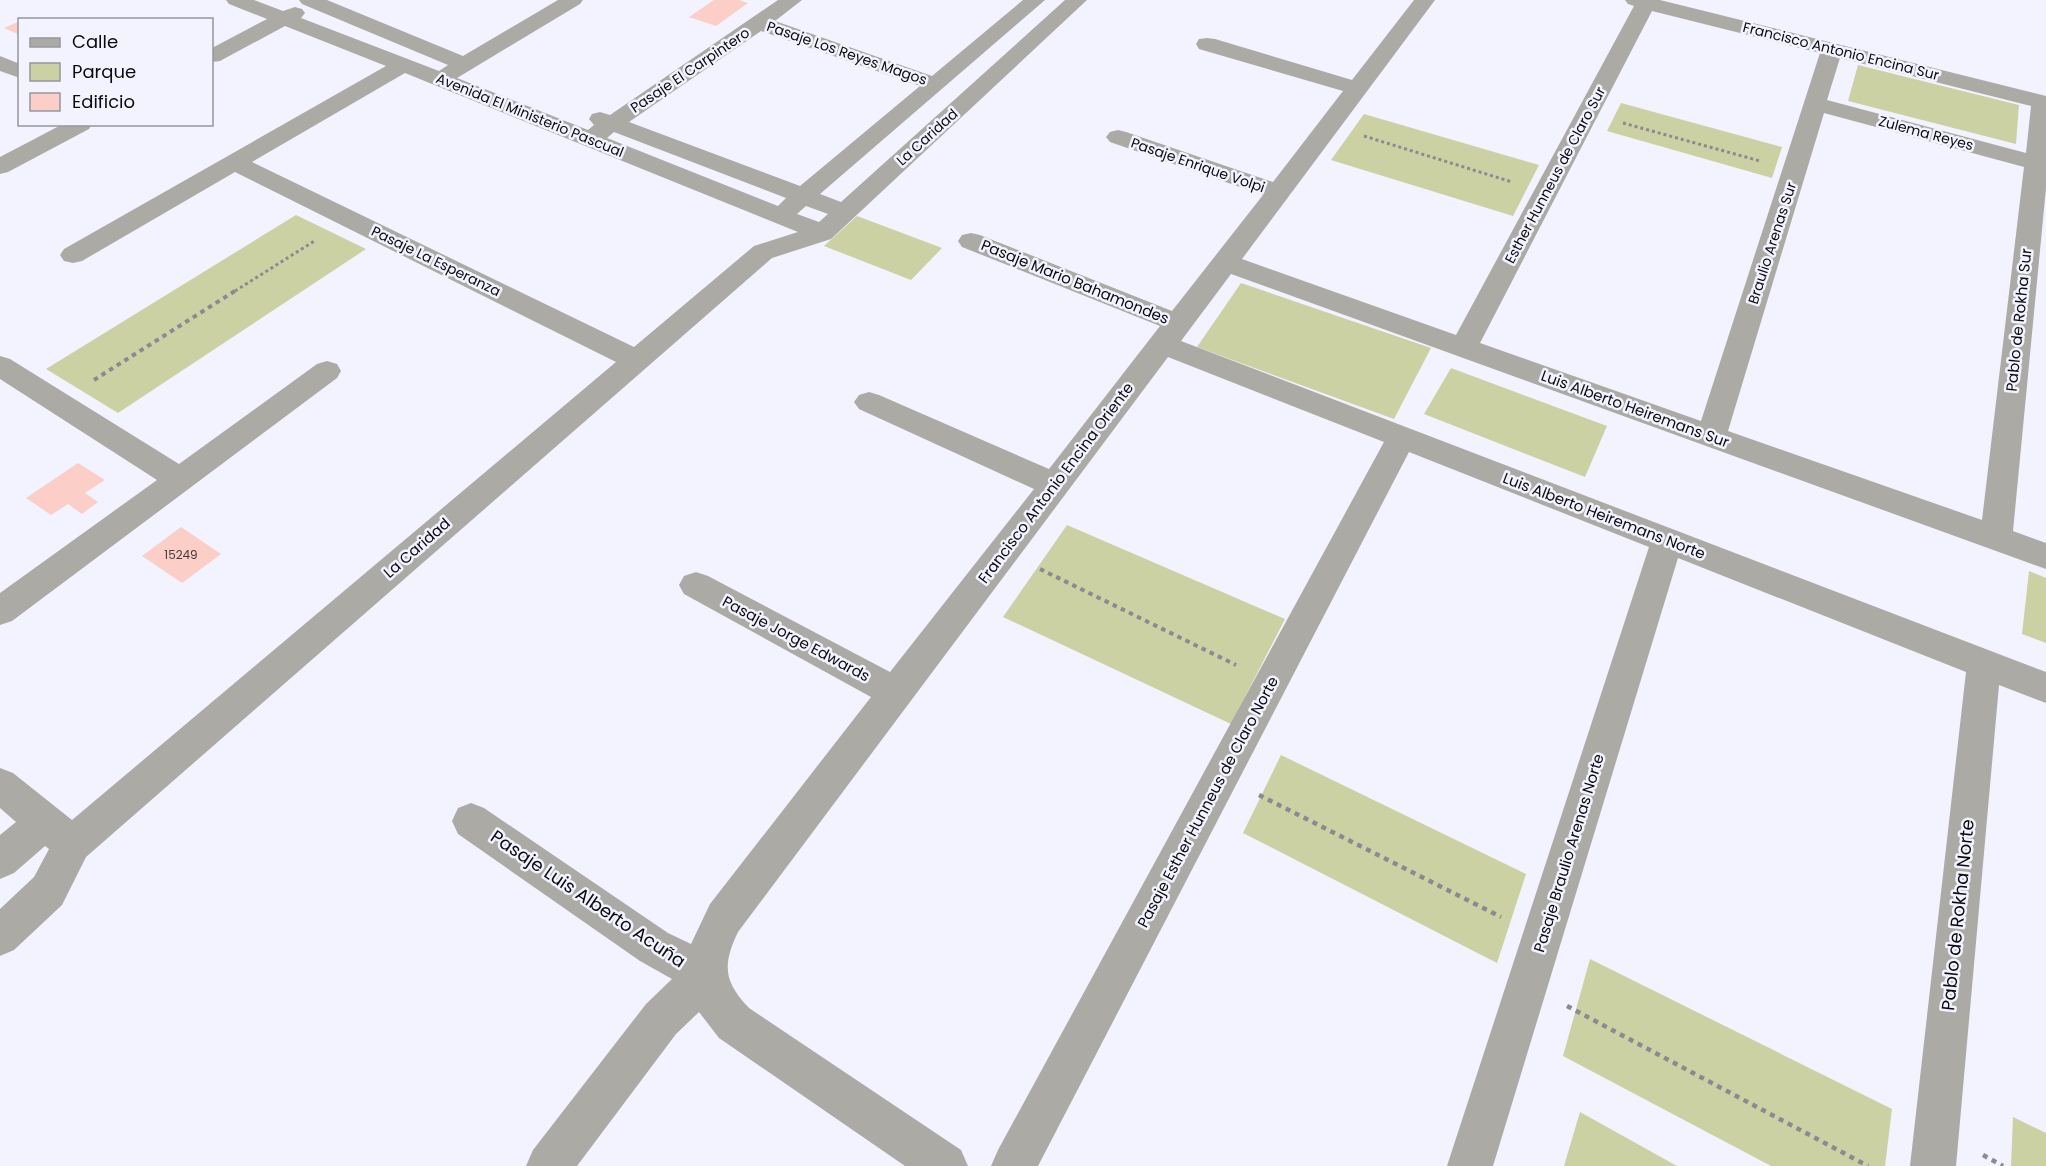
<svg xmlns="http://www.w3.org/2000/svg" width="2046" height="1166" font-family="Poppins,sans-serif">
  <style>
    .green { fill: #ccd1a3 }
    .building { fill: #fbcec7 }
    .lines { fill: none; stroke-linecap: round; stroke-linejoin: round }
    .path-far2 { stroke: #8a8a93; stroke-width: 3; stroke-dasharray: 3 3; stroke-linecap: butt }
    .path-far1 { stroke: #8a8a93; stroke-width: 4; stroke-dasharray: 4.5 4.5; stroke-linecap: butt }
    .path { stroke: #8a8a93; stroke-width: 4.5; stroke-dasharray: 5 5; stroke-linecap: butt }
    .minor { fill: #abaaa5; fill-rule: evenodd }
    .labels { text-anchor: middle; stroke-width: 5; stroke-linejoin: round; paint-order: stroke }
    .number-label { font-size: 12px; fill: #473c3d }
    .far-street-label { font-size: 14px; fill: #0b0b0f; stroke: #f2f3ff }
    .street-label { font-size: 15px; fill: #0b0b0f; stroke: #f2f3ff }
    .near-street-label { font-size: 18px; fill: #0b0b0f; stroke: #f2f3ff }
  </style>
  <rect width="100%" height="100%" fill="#f2f3ff"/>
  <!-- green -->
  <g class="green">
    <path d="M 1858,65 L 2019,105 L 2016,144 L 1848,101 Z"/>
    <path d="M 1621,103 L 1782,147 L 1772,178 L 1607,131 Z"/>
    <path d="M 1364,114 L 1539,165 L 1513,216 L 1331,160 Z"/>
    <path d="M 296,215 L 366,249 L 118,413 L 46,369 Z"/>
    <path d="M 857,216 L 942,248 L 911,280 L 824,246 Z"/>
    <path d="M 1241,283 L 1431,348 L 1394,419 L 1197,347 Z"/>
    <path d="M 1451,368 L 1607,426 L 1585,477 L 1424,414 Z"/>
    <path d="M 1067,525 L 1285,619 L 1231,724 L 1003,617 Z"/>
    <path d="M 2029,571 L 2046,578 L 2046,643 L 2022,634 Z"/>
    <path d="M 1281,755 L 1526,874 L 1497,963 L 1243,833 Z"/>
    <path d="M 1590,959 L 1892,1109 L 1885,1166 L 1771,1166 L 1563,1056 Z"/>
    <path d="M 1580,1112 L 1677,1166 L 1564,1166 Z"/>
    <path d="M 2013,1117 L 2046,1133 L 2046,1166 L 2011,1166 Z"/>
  </g>
  <!-- building -->
  <g class="building">
    <path d="M 714,0 L 739,0 L 748,3 L 716,26 L 689,17 Z"/>
    <path d="M 20,21 L 20,35 L 4,28 Z"/>
    <path d="M 78,463 L 105,480 L 85,493 L 98,502 L 82,514 L 68,504 L 51,515 L 26,498 Z"/>
    <path d="M 181,527 L 221,554 L 182,583 L 142,556 Z"/>
  </g>
  <g class="lines">
    <!-- path-far2 -->
    <g class="path-far2">
      <path d="M 1623,123 L 1760,161"/>
      <path d="M 1364,136 L 1512,182"/>
      <path d="M 235,291 L 316,240"/>
    </g>
    <!-- path-far1 -->
    <g class="path-far1">
      <path d="M 94,380 L 238,289"/>
      <path d="M 1040,569 L 1236,665"/>
    </g>
    <!-- path -->
    <g class="path">
      <path d="M 1259,795 L 1501,917"/>
      <path d="M 1567,1006 L 1868,1166"/>
      <path d="M 1983,1155 L 2003,1166"/>
    </g>
    <!-- minor -->
    <g class="minor">
      <path d="M 226,0 L 254,0 L 283,11 L 295,7 L 302,9 L 305,13 L 301,18 L 439,71 L 448,65 L 302,4 L 299,0 L 327,0 L 463,56 L 558,0 L 583,0 L 580,4 L 457,78 L 588,130 L 594,125 L 589,119 L 592,114 L 600,112 L 610,115 L 778,0 L 802,0 L 775,21 L 932,76 L 1023,0 L 1045,0 L 820,194 L 841,202 L 1065,0 L 1087,0 L 831,239 L 772,258 L 86,857 L 62,905 L 14,950 L 0,956 L 0,909 L 34,877 L 49,849 L 45,846 L 14,873 L 0,879 L 0,835 L 16,822 L 0,808 L 0,768 L 13,773 L 72,820 L 616,362 L 235,172 L 82,261 L 73,263 L 64,261 L 60,255 L 64,249 L 386,66 L 285,26 L 220,61 L 212,62 L 212,48 L 267,19 L 229,4 ZM 761,31 L 920,86 L 800,186 L 629,122 ZM 405,73 L 432,84 L 798,232 L 754,246 L 634,347 L 252,162 ZM 614,132 L 786,198 L 778,206 L 607,138 ZM 806,206 L 828,214 L 819,222 L 797,214 Z"/>
      <path d="M 1414,0 L 1435,0 L 1242,259 L 1456,335 L 1634,6 L 1628,4 L 1625,0 L 1660,0 L 2046,96 L 2046,188 L 2013,531 L 2046,543 L 2046,569 L 1231,274 L 1181,341 L 2046,672 L 2046,703 L 1999,685 L 1956,1166 L 1910,1166 L 1966,672 L 1678,558 L 1493,1166 L 1447,1166 L 1649,547 L 1409,452 L 1038,1166 L 991,1166 L 998,1150 L 1384,442 L 1168,357 L 738,932 C 722,965 724,982 749,1008 L 961,1150 L 968,1166 L 905,1166 L 719,1038 L 699,1012 L 676,1034 L 577,1166 L 526,1166 L 533,1150 L 646,1004 L 672,979 L 640,961 L 458,834 L 452,821 L 458,808 L 471,803 L 484,808 L 668,933 L 691,944 L 710,904 L 871,697 L 684,594 L 679,585 L 684,576 L 696,572 L 708,576 L 890,672 L 1034,489 L 859,409 L 854,402 L 859,395 L 869,392 L 879,395 L 1049,469 L 1160,326 L 962,247 L 958,241 L 962,235 L 971,233 L 980,235 L 1172,311 L 1263,195 L 1110,142 L 1106,137 L 1110,132 L 1118,130 L 1126,132 L 1273,182 L 1343,91 L 1199,49 L 1196,44 L 1199,39 L 1207,38 L 1215,39 L 1352,80 ZM 1652,11 L 1820,53 L 1701,421 L 1480,343 ZM 1840,58 L 2031,106 L 2026,153 L 1827,100 ZM 1824,113 L 2024,167 L 1982,520 L 1728,431 Z"/>
      <path d="M 0,56 L 20,64 L 20,78 L 0,71 Z"/>
      <path d="M 63,124 L 92,124 L 89,129 L 8,172 L 0,174 L 0,157 Z"/>
      <path d="M 0,356 L 10,359 L 179,464 L 317,364 L 327,361 L 337,364 L 341,371 L 337,378 L 12,621 L 0,625 L 0,593 L 157,480 L 0,379 Z"/>
    </g>
  </g>
  <g class="labels">
    <!-- number labels -->
    <g class="number-label">
      <text x="181" y="559">15249</text>
    </g>
    <!-- far-street labels -->
    <g class="far-street-label">
      <text transform="translate(1841 51) rotate(14)" y="5">Francisco Antonio Encina Sur</text>
      <text transform="translate(847 53) rotate(19)" y="5">Pasaje Los Reyes Magos</text>
      <text transform="translate(690 70) rotate(-34)" y="5">Pasaje El Carpintero</text>
      <text transform="translate(530 115) rotate(22)" y="5">Avenida El Ministerio Pascual</text>
      <text transform="translate(1926 133) rotate(15)" y="5">Zulema Reyes</text>
      <text transform="translate(927 137) rotate(-42)" y="5">La Caridad</text>
      <text transform="translate(1198 165) rotate(19)" y="5">Pasaje Enrique Volpi</text>
      <text transform="translate(1555 175) rotate(-62)" y="5">Esther Hunneus de Claro Sur</text>
      <text transform="translate(1772 243) rotate(-72)" y="5">Braulio Arenas Sur</text>
      <text transform="translate(436 261) rotate(26)" y="5">Pasaje La Esperanza</text>
    </g>
    <!-- street labels -->
    <g class="street-label">
      <text transform="translate(1075 282) rotate(22)" y="5">Pasaje Mario Bahamondes</text>
      <text transform="translate(2019 320) rotate(-84)" y="5">Pablo de Rokha Sur</text>
      <text transform="translate(1635 409) rotate(20)" y="5">Luis Alberto Heiremans Sur</text>
      <text transform="translate(1056 483) rotate(-53)" y="5">Francisco Antonio Encina Oriente</text>
      <text transform="translate(1604 516) rotate(21)" y="5">Luis Alberto Heiremans Norte</text>
      <text transform="translate(417 548) rotate(-41)" y="5">La Caridad</text>
      <text transform="translate(796 639) rotate(28)" y="5">Pasaje Jorge Edwards</text>
      <text transform="translate(1208 802) rotate(-62)" y="5">Pasaje Esther Hunneus de Claro Norte</text>
      <text transform="translate(1569 853) rotate(-73)" y="5">Pasaje Braulio Arenas Norte</text>
    </g>
    <!-- near-street labels -->
    <g class="near-street-label">
      <text transform="translate(588 899) rotate(34)" y="6">Pasaje Luis Alberto Acuña</text>
      <text transform="translate(1958 915) rotate(-84)" y="6">Pablo de Rokha Norte</text>
    </g>
  </g>
  <!-- legend -->
  <rect x="18" y="18" width="195" height="108" fill="#f2f3ff" stroke="#96969f" stroke-width="1.5"/>
  <rect x="30" y="38" width="30" height="9" fill="#abaaa5" stroke="#96969f" stroke-width="1.5"/>
  <text x="72" y="48" font-size="18" fill="#0b0b0f">Calle</text>
  <rect x="30" y="63" width="30" height="18" fill="#ccd1a3" stroke="#96969f" stroke-width="1.5"/>
  <text x="72" y="78" font-size="18" fill="#0b0b0f">Parque</text>
  <rect x="30" y="93" width="30" height="18" fill="#fbcec7" stroke="#96969f" stroke-width="1.5"/>
  <text x="72" y="108" font-size="18" fill="#0b0b0f">Edificio</text>
</svg>
